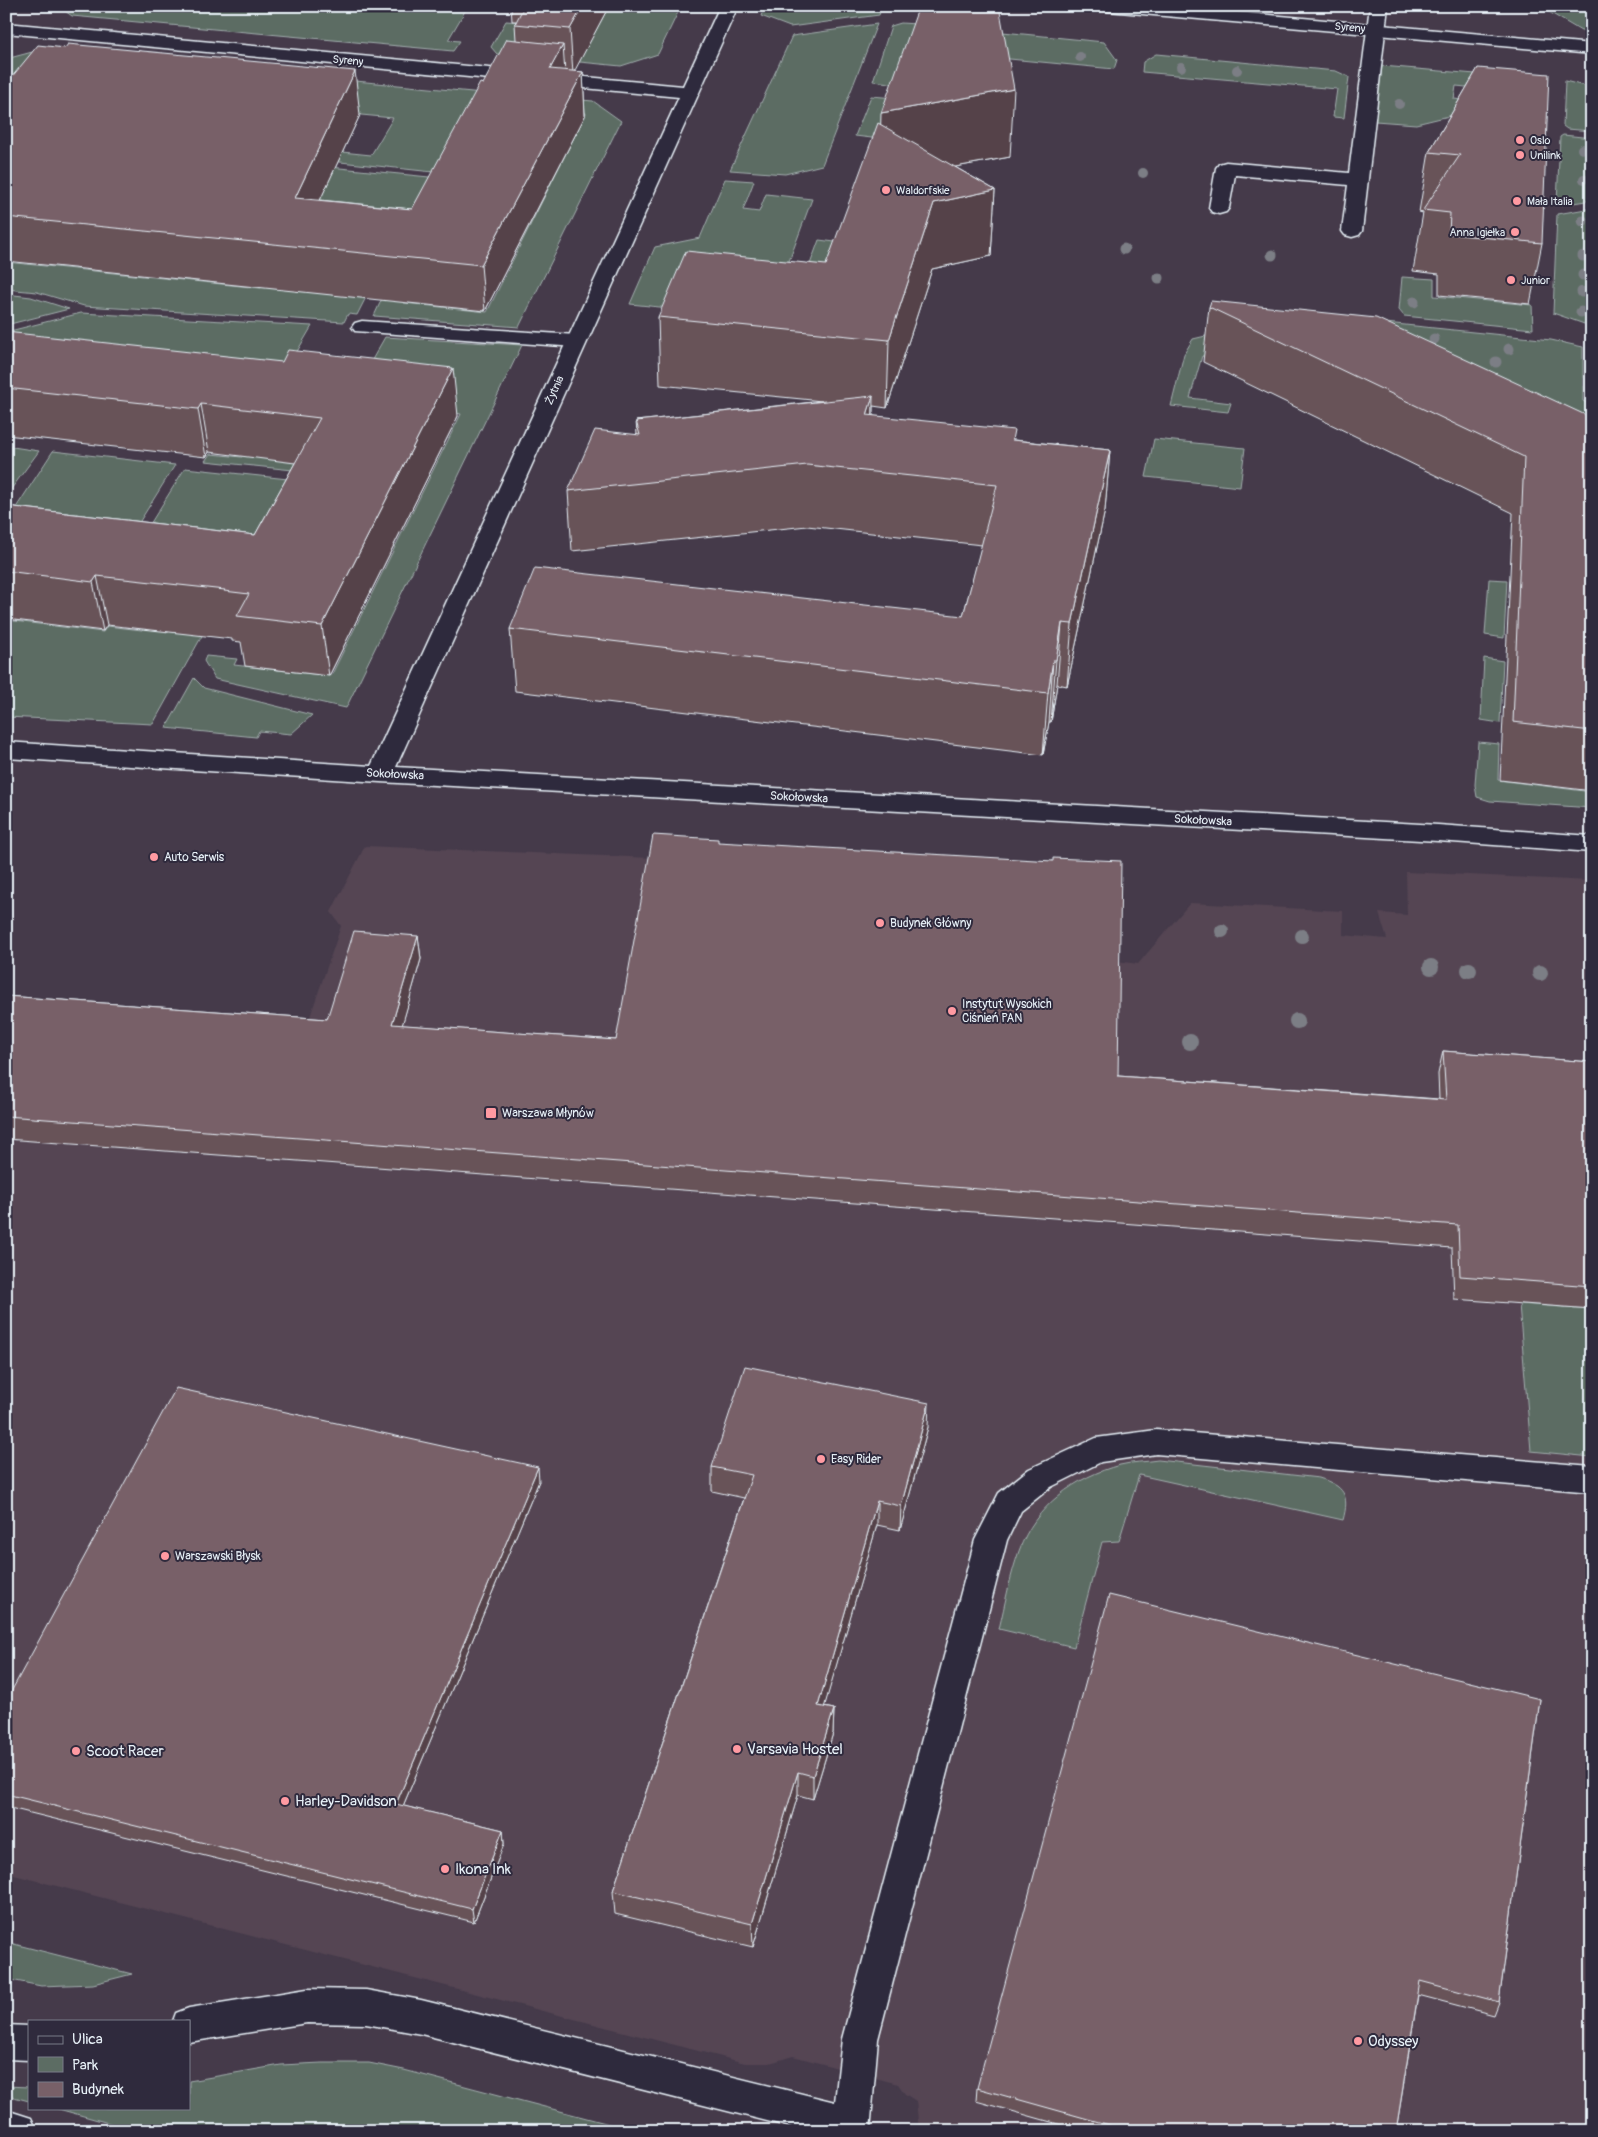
<svg xmlns="http://www.w3.org/2000/svg" width="1598" height="2137" font-family="Pangolin,sans-serif">
  <style>
    .built { fill: #544553 }
    .green { fill: #5c6c63; stroke: #a2aeae }
    .lines { fill: none; stroke-linecap: round; stroke-linejoin: round }
    .service-casing { stroke: #e8f1f8; stroke-width: 3 }
    .minor-casing { stroke: #e8f1f8; stroke-width: 3 }
    .primary-casing { stroke: #e8f1f8; stroke-width: 3 }
    .service { fill: #2f2a3d; fill-rule: evenodd }
    .minor { fill: #2f2a3d; fill-rule: evenodd }
    .primary { fill: #2f2a3d; fill-rule: evenodd }
    .tree { fill: #7c7e85 }
    .wall { fill: #675359; stroke: #e8f1f8 }
    .shaded-wall { fill: #544349; stroke: #e8f1f8 }
    .building { fill: #786068; stroke: #e8f1f8 }
    .poi-dot { fill: #ff9aa2; stroke: #2f2a3d; stroke-width: 2 }
    .labels { text-anchor: middle; stroke-width: 4; stroke-linejoin: round; paint-order: stroke }
    .far-street-label { font-size: 11px; fill: #e8f1f8; stroke: #2f2a3d }
    .far-poi-label { font-size: 11px; fill: #e8f1f8; stroke: #2f2a3d; text-anchor: start }
    .street-label { font-size: 12px; fill: #e8f1f8; stroke: #2f2a3d }
    .poi-label { font-size: 12px; fill: #e8f1f8; stroke: #2f2a3d; text-anchor: start }
    .near-poi-label { font-size: 15px; fill: #e8f1f8; stroke: #2f2a3d; text-anchor: start }
  </style>
  <rect width="100%" height="100%" fill="#453a4a"/>
  <filter id="ink" filterUnits="userSpaceOnUse"><feTurbulence type="fractalNoise" baseFrequency=".02" numOctaves="2"/><feDisplacementMap in="SourceGraphic" scale="10" xChannelSelector="R" yChannelSelector="G"/><feConvolveMatrix kernelMatrix="1 2 1 2 8 2 1 2 1" color-interpolation-filters="sRGB"/></filter>
  <g filter="url(#ink)">
    <!-- built -->
    <path class="built" d="M 365,846 L 654,858 L 1117,961 L 1138,964 L 1190,903 L 1343,911 L 1343,935 L 1387,939 L 1379,913 L 1407,915 L 1406,872 L 1592,881 L 1592,1085 L 1452,1249 L 1455,1299 L 1519,1304 L 1531,1451 L 1592,1457 L 1592,2131 L 919,2131 L 916,2101 L 905,2094 L 898,2084 L 793,2056 L 770,2063 L 745,2063 L 6,1873 L 6,1018 L 302,1040 L 341,926 L 331,912 Z"/>
    <!-- green -->
    <g class="green">
      <path d="M 58,6 L 307,6 L 385,13 L 388,10 L 413,12 L 417,6 L 468,6 L 448,40 L 460,41 L 453,51 L 72,16 Z"/>
      <path d="M 608,6 L 681,6 L 658,54 L 621,66 L 497,54 L 491,47 L 506,21 L 532,23 Z"/>
      <path d="M 765,6 L 882,6 L 879,15 L 790,27 L 761,16 Z"/>
      <path d="M 1513,6 L 1592,6 L 1592,31 L 1581,31 L 1544,9 Z"/>
      <path d="M 901,23 L 917,24 L 899,84 L 873,81 L 891,26 Z"/>
      <path d="M 877,24 L 822,165 L 785,174 L 730,170 L 792,36 Z"/>
      <path d="M 942,26 L 1104,42 L 1117,60 L 1114,69 L 926,51 Z"/>
      <path d="M 36,51 L 483,93 L 433,172 L 331,161 L 340,156 L 342,152 L 371,155 L 393,118 L 76,88 L 6,129 L 6,59 Z"/>
      <path d="M 1156,54 L 1336,71 L 1349,77 L 1344,118 L 1333,117 L 1337,89 L 1142,72 L 1143,62 Z"/>
      <path d="M 1382,66 L 1499,76 L 1497,90 L 1456,86 L 1454,99 L 1473,101 L 1528,123 L 1449,116 L 1416,124 L 1375,121 Z"/>
      <path d="M 1565,81 L 1592,88 L 1592,131 L 1567,129 L 1563,126 Z"/>
      <path d="M 491,92 L 593,101 L 621,121 L 519,327 L 374,316 L 385,292 L 409,294 L 404,303 L 487,312 L 586,113 L 514,106 Z"/>
      <path d="M 871,96 L 895,98 L 880,139 L 855,136 Z"/>
      <path d="M 1563,135 L 1592,138 L 1592,200 L 1561,205 L 1557,203 L 1560,137 Z"/>
      <path d="M 320,166 L 429,177 L 435,179 L 400,239 L 283,227 Z"/>
      <path d="M 725,179 L 754,181 L 743,210 L 759,212 L 766,194 L 812,199 L 768,318 L 630,304 L 655,247 L 700,238 Z"/>
      <path d="M 1592,208 L 1592,324 L 1590,326 L 1553,313 L 1557,214 Z"/>
      <path d="M 819,240 L 843,243 L 829,281 L 805,278 Z"/>
      <path d="M 392,246 L 357,315 L 348,314 L 344,322 L 84,306 L 37,292 L 6,289 L 6,262 L 261,288 L 264,284 Z"/>
      <path d="M 1402,277 L 1434,279 L 1434,296 L 1532,305 L 1533,329 L 1404,316 L 1399,310 Z"/>
      <path d="M 6,294 L 31,297 L 69,309 L 6,325 Z"/>
      <path d="M 81,313 L 312,326 L 295,355 L 344,361 L 293,470 L 205,461 L 210,454 L 242,457 L 273,405 L 6,373 L 6,332 Z"/>
      <path d="M 1298,314 L 1551,340 L 1583,347 L 1583,401 L 1592,406 L 1592,479 L 1366,369 L 1202,356 L 1190,398 L 1231,403 L 1228,412 L 1171,406 L 1184,354 L 1193,339 Z"/>
      <path d="M 385,337 L 522,345 L 346,708 L 215,679 L 204,661 L 206,656 L 237,659 L 234,665 L 331,676 L 461,414 L 378,402 L 340,416 Z"/>
      <path d="M 1154,439 L 1245,448 L 1240,487 L 1146,477 Z"/>
      <path d="M 6,446 L 39,451 L 6,496 Z"/>
      <path d="M 53,451 L 175,465 L 125,545 L 6,523 Z"/>
      <path d="M 185,468 L 288,479 L 241,562 L 134,550 Z"/>
      <path d="M 176,571 L 238,571 L 153,724 L 6,717 L 6,620 L 103,632 L 107,626 L 142,630 Z"/>
      <path d="M 1489,579 L 1507,580 L 1504,638 L 1485,635 Z"/>
      <path d="M 1484,658 L 1503,661 L 1500,723 L 1481,720 Z"/>
      <path d="M 194,678 L 204,688 L 312,715 L 291,734 L 259,731 L 256,737 L 166,728 Z"/>
      <path d="M 1478,742 L 1499,744 L 1498,780 L 1592,792 L 1592,808 L 1490,801 L 1477,797 L 1475,785 Z"/>
      <path d="M 1519,1304 L 1592,1309 L 1592,1457 L 1531,1451 Z"/>
      <path d="M 1158,1460 L 1319,1478 C 1344,1486 1350,1495 1343,1520 L 1139,1475 L 1119,1541 L 1102,1542 L 1074,1647 L 999,1629 C 1005,1604 1010,1576 1019,1551 C 1035,1506 1075,1477 1120,1465 C 1132,1462 1145,1462 1158,1460 Z"/>
      <path d="M 6,1942 L 132,1974 L 93,1984 L 41,1986 L 6,1979 Z"/>
      <path d="M 322,2063 L 369,2063 L 404,2070 L 636,2131 L 137,2131 L 55,2108 L 189,2108 L 189,2081 L 281,2065 Z"/>
      <path d="M 6,2086 L 29,2087 L 29,2101 L 6,2095 Z"/>
    </g>
    <g class="lines">
      <defs>
        <g id="service">
          <path d="M 1370,6 L 1388,6 L 1362,231 L 1359,235 L 1352,237 L 1345,235 L 1342,231 L 1348,185 L 1235,175 L 1229,208 L 1226,212 L 1219,214 L 1212,212 L 1209,208 L 1216,168 L 1219,164 L 1226,162 L 1349,173 Z"/>
          <path d="M 362,321 L 576,335 L 583,337 L 586,341 L 583,345 L 576,347 L 355,331 L 352,327 L 355,323 Z"/>
          <path d="M 1156,1430 L 1592,1466 L 1592,1492 L 1156,1454 L 1101,1462 L 1051,1487 L 1021,1511 L 1007,1540 L 878,2039 L 870,2131 L 807,2131 L 421,2034 L 366,2024 L 307,2023 L 189,2042 L 189,2021 L 173,2021 L 176,2013 L 189,2008 L 307,1989 L 366,1990 L 421,2000 L 835,2102 L 842,2039 L 975,1540 L 999,1493 L 1029,1469 L 1096,1438 Z"/>
          <path d="M 6,2025 L 29,2026 L 29,2060 L 6,2059 Z"/>
        </g>
        <g id="minor">
          <path d="M 720,6 L 738,6 L 396,767 L 1438,825 L 1592,836 L 1592,852 L 1438,841 L 380,782 L 6,758 L 6,742 L 371,766 L 679,97 L 6,33 L 6,23 L 683,86 Z"/>
          <path d="M 1099,6 L 1171,6 L 1592,44 L 1592,54 L 1108,11 L 1102,10 Z"/>
        </g>
        <path id="primary" d="M 6,2110 L 31,2118 L 37,2131 L 6,2131 Z"/>
      </defs>
      <!-- service casing -->
      <use href="#service" class="service-casing"/>
      <!-- minor casing -->
      <use href="#minor" class="minor-casing"/>
      <!-- primary casing -->
      <use href="#primary" class="primary-casing"/>
      <!-- service -->
      <use href="#service" class="service"/>
      <!-- minor -->
      <use href="#minor" class="minor"/>
      <!-- primary -->
      <use href="#primary" class="primary"/>
    </g>
    <!-- trees -->
    <g class="tree">
      <circle cx="1080" cy="57" r="5"/>
      <circle cx="1181" cy="67" r="5"/>
      <circle cx="1237" cy="70" r="5"/>
      <circle cx="1399" cy="104" r="5"/>
      <circle cx="1582" cy="149" r="5"/>
      <circle cx="1143" cy="173" r="5"/>
      <circle cx="1584" cy="179" r="5"/>
      <circle cx="1583" cy="221" r="5.5"/>
      <circle cx="1124" cy="249" r="5.5"/>
      <circle cx="1272" cy="255" r="5.5"/>
      <circle cx="1583" cy="256" r="5.5"/>
      <circle cx="1583" cy="275" r="5.5"/>
      <circle cx="1159" cy="278" r="5.5"/>
      <circle cx="1582" cy="292" r="5.5"/>
      <circle cx="1414" cy="302" r="5.5"/>
      <circle cx="1581" cy="312" r="5.5"/>
      <circle cx="1434" cy="339" r="5.5"/>
      <circle cx="1509" cy="349" r="5.5"/>
      <circle cx="1496" cy="362" r="5.5"/>
      <circle cx="1222" cy="931" r="7"/>
      <circle cx="1302" cy="936" r="7"/>
      <circle cx="1431" cy="967" r="8"/>
      <circle cx="1469" cy="970" r="8"/>
      <circle cx="1540" cy="973" r="8"/>
      <circle cx="1297" cy="1021" r="8"/>
      <circle cx="1190" cy="1042" r="8"/>
    </g>
    <!-- wall -->
    <g class="wall">
      <path d="M 511,6 L 609,6 L 574,71 L 583,72 L 585,116 L 485,311 L 6,261 L 6,84 L 360,115 L 320,200 L 412,209 L 516,40 L 515,24 L 516,21 L 512,21 Z"/>
      <path d="M 1478,68 L 1542,243 L 1530,304 L 1439,295 L 1439,274 L 1413,271 L 1423,213 L 1419,212 L 1429,152 Z"/>
      <path d="M 881,125 L 1010,157 L 955,167 L 995,190 L 991,256 L 932,269 L 887,408 L 873,406 L 873,416 L 1014,440 L 1110,450 L 1105,510 L 1067,686 L 1057,684 L 1051,722 L 1049,722 L 1043,755 L 515,691 L 510,629 L 963,616 L 982,545 L 807,526 L 572,551 L 568,491 L 637,435 L 636,421 L 822,401 L 660,385 L 658,317 L 826,265 Z"/>
      <path d="M 1209,307 L 1592,418 L 1592,791 L 1500,780 L 1513,513 L 1203,362 Z"/>
      <path d="M 6,332 L 458,416 L 329,676 L 245,666 L 241,642 L 232,641 L 232,639 L 107,625 L 103,631 L 6,619 L 6,506 L 255,535 L 295,463 L 209,452 L 206,457 L 6,435 Z"/>
      <path d="M 718,842 L 1118,1076 L 1439,1099 L 1438,1074 L 1443,1051 L 1592,1062 L 1592,1309 L 1454,1299 L 1452,1248 L 6,1139 L 6,996 L 327,1019 L 418,936 L 421,959 L 402,1025 L 616,1040 Z"/>
      <path d="M 928,1427 L 900,1530 L 877,1525 L 824,1707 L 834,1709 L 833,1733 L 813,1799 L 798,1795 L 753,1947 L 615,1914 L 613,1891 L 744,1498 L 712,1491 L 712,1467 Z"/>
      <path d="M 539,1481 L 403,1806 L 503,1830 L 504,1844 L 474,1922 L 6,1807 L 6,1701 Z"/>
      <path d="M 1540,1699 L 1499,2002 L 1494,2015 L 1418,1995 L 1396,2131 L 1083,2131 L 976,2101 L 977,2088 Z"/>
    </g>
    <!-- shaded-wall -->
    <g class="shaded-wall">
      <path d="M 583,6 L 609,6 L 573,74 L 570,29 Z"/>
      <path d="M 563,45 L 566,88 L 550,69 Z"/>
      <path d="M 355,71 L 360,115 L 300,243 L 295,198 Z"/>
      <path d="M 583,72 L 585,116 L 485,311 L 481,265 Z"/>
      <path d="M 1014,89 L 1010,157 L 879,181 L 881,113 Z"/>
      <path d="M 995,190 L 991,256 L 932,269 L 887,408 L 889,340 L 934,203 Z"/>
      <path d="M 453,368 L 458,416 L 329,676 L 322,626 Z"/>
      <path d="M 873,396 L 872,456 L 867,415 Z"/>
      <path d="M 201,404 L 209,452 L 206,457 L 198,409 Z"/>
      <path d="M 1110,450 L 1105,510 L 1067,686 L 1072,624 Z"/>
      <path d="M 97,576 L 107,625 L 103,631 L 93,582 Z"/>
      <path d="M 1062,623 L 1057,684 L 1051,722 L 1056,660 Z"/>
      <path d="M 1053,660 L 1049,722 L 1043,755 L 1048,693 Z"/>
      <path d="M 418,936 L 421,959 L 396,1047 L 392,1024 Z"/>
      <path d="M 929,1403 L 928,1427 L 900,1530 L 901,1506 Z"/>
      <path d="M 538,1467 L 539,1481 L 398,1818 L 396,1804 Z"/>
      <path d="M 877,1501 L 877,1525 L 818,1729 L 818,1706 Z"/>
      <path d="M 834,1709 L 833,1733 L 813,1799 L 813,1776 Z"/>
      <path d="M 798,1772 L 798,1795 L 753,1947 L 752,1924 Z"/>
      <path d="M 503,1830 L 504,1844 L 474,1922 L 472,1909 Z"/>
    </g>
    <!-- building -->
    <g class="building">
      <path d="M 524,6 L 583,6 L 570,29 L 515,24 Z"/>
      <path d="M 919,6 L 999,6 L 1014,89 L 881,113 Z"/>
      <path d="M 507,39 L 563,45 L 550,69 L 583,72 L 481,265 L 6,217 L 6,84 L 38,45 L 65,48 L 68,44 L 355,71 L 295,198 L 412,209 L 480,83 L 483,84 Z"/>
      <path d="M 1478,68 L 1549,74 L 1542,243 L 1449,234 L 1450,213 L 1423,210 L 1460,155 L 1429,152 Z"/>
      <path d="M 878,123 L 995,190 L 934,203 L 889,340 L 658,317 L 686,251 L 826,265 Z"/>
      <path d="M 1211,301 L 1376,318 L 1592,418 L 1592,731 L 1513,722 L 1524,457 L 1209,307 Z"/>
      <path d="M 6,332 L 282,362 L 288,350 L 453,368 L 322,626 L 237,616 L 249,594 L 224,591 L 225,590 L 97,576 L 93,582 L 6,571 L 6,506 L 255,535 L 320,418 L 201,404 L 198,409 L 6,388 Z"/>
      <path d="M 873,396 L 867,415 L 1014,430 L 1012,440 L 1110,450 L 1072,624 L 1062,623 L 1056,660 L 1053,660 L 1048,693 L 510,629 L 535,568 L 963,616 L 997,485 L 807,465 L 568,491 L 595,430 L 640,435 L 636,421 Z"/>
      <path d="M 653,835 L 718,839 L 718,842 L 1053,861 L 1053,858 L 1121,861 L 1118,1076 L 1446,1100 L 1443,1051 L 1592,1062 L 1592,1286 L 1460,1276 L 1458,1225 L 6,1116 L 6,996 L 327,1019 L 354,931 L 418,936 L 392,1024 L 616,1040 Z"/>
      <path d="M 745,1366 L 929,1403 L 901,1506 L 877,1501 L 818,1706 L 834,1709 L 813,1776 L 798,1772 L 752,1924 L 613,1891 L 752,1475 L 712,1467 Z"/>
      <path d="M 176,1388 L 538,1467 L 396,1804 L 503,1830 L 472,1909 L 6,1794 L 6,1701 Z"/>
      <path d="M 1109,1595 L 1540,1699 L 1499,2002 L 1420,1981 L 1396,2131 L 1131,2131 L 977,2088 Z"/>
    </g>
  </g>
  <!-- markers -->
  <g class="poi-dot">
    <circle cx="1520" cy="140" r="5"/>
    <circle cx="1520" cy="155" r="5"/>
    <circle cx="886" cy="190" r="5"/>
    <circle cx="1517" cy="201" r="5"/>
    <circle cx="1515" cy="232" r="5"/>
    <circle cx="1511" cy="280" r="5"/>
    <circle cx="154" cy="857" r="5"/>
    <circle cx="880" cy="923" r="5"/>
    <circle cx="952" cy="1011" r="5"/>
    <rect x="485" y="1107" width="12" height="12" rx="2.5"/>
    <circle cx="821" cy="1459" r="5"/>
    <circle cx="165" cy="1556" r="5"/>
    <circle cx="737" cy="1749" r="5"/>
    <circle cx="76" cy="1751" r="5"/>
    <circle cx="285" cy="1801" r="5"/>
    <circle cx="445" cy="1869" r="5"/>
    <circle cx="1358" cy="2041" r="5"/>
  </g>
  <g class="labels">
    <!-- far-street labels -->
    <g class="far-street-label">
      <text transform="translate(1350 27) rotate(5)" y="4">Syreny</text>
      <text transform="translate(348 60) rotate(5)" y="4">Syreny</text>
      <text transform="translate(554 390) rotate(-66)" y="4">Żytnia</text>
    </g>
    <!-- far-poi labels -->
    <g class="far-poi-label">
      <text x="1530" y="144">Oslo</text>
      <text x="1530" y="159">Unilink</text>
      <text x="896" y="194">Waldorfskie</text>
      <text x="1527" y="205">Mała Italia</text>
      <text x="1505" y="236" text-anchor="end">Anna Igiełka</text>
      <text x="1521" y="284">Junior</text>
    </g>
    <!-- street labels -->
    <g class="street-label">
      <text transform="translate(395 774) rotate(3)" y="4">Sokołowska</text>
      <text transform="translate(799 797) rotate(3)" y="4">Sokołowska</text>
      <text transform="translate(1203 820) rotate(3)" y="4">Sokołowska</text>
    </g>
    <!-- poi labels -->
    <g class="poi-label">
      <text x="164" y="861">Auto Serwis</text>
      <text x="890" y="927">Budynek Główny</text>
      <text x="962" y="1008">Instytut Wysokich<tspan x="962" dy="14">Ciśnień PAN</tspan></text>
      <text x="502" y="1117">Warszawa Młynów</text>
      <text x="831" y="1463">Easy Rider</text>
      <text x="175" y="1560">Warszawski Błysk</text>
    </g>
    <!-- near-poi labels -->
    <g class="near-poi-label">
      <text x="747" y="1754">Varsavia Hostel</text>
      <text x="86" y="1756">Scoot Racer</text>
      <text x="295" y="1806">Harley-Davidson</text>
      <text x="455" y="1874">Ikona Ink</text>
      <text x="1368" y="2046">Odyssey</text>
    </g>
  </g>
  <!-- margin -->
  <rect width="1598" height="2137" fill="none" stroke="#2f2a3d" stroke-width="25"/>
  <rect x="12" y="12" width="1573" height="2112" fill="none" stroke="#e8f1f8" stroke-width="2" filter="url(#ink)"/>
  <!-- legend -->
  <rect x="28" y="2020" width="162" height="90" fill="#2f2a3d" stroke="#797a88"/>
  <rect x="38" y="2036" width="25" height="8" fill="#2f2a3d" stroke="#797a88"/>
  <text x="72" y="2044" font-size="15" fill="#e8f1f8">Ulica</text>
  <rect x="38" y="2057" width="25" height="15" fill="#5c6c63" stroke="#797a88"/>
  <text x="72" y="2070" font-size="15" fill="#e8f1f8">Park</text>
  <rect x="38" y="2082" width="25" height="15" fill="#786068" stroke="#797a88"/>
  <text x="72" y="2094" font-size="15" fill="#e8f1f8">Budynek</text>
</svg>
